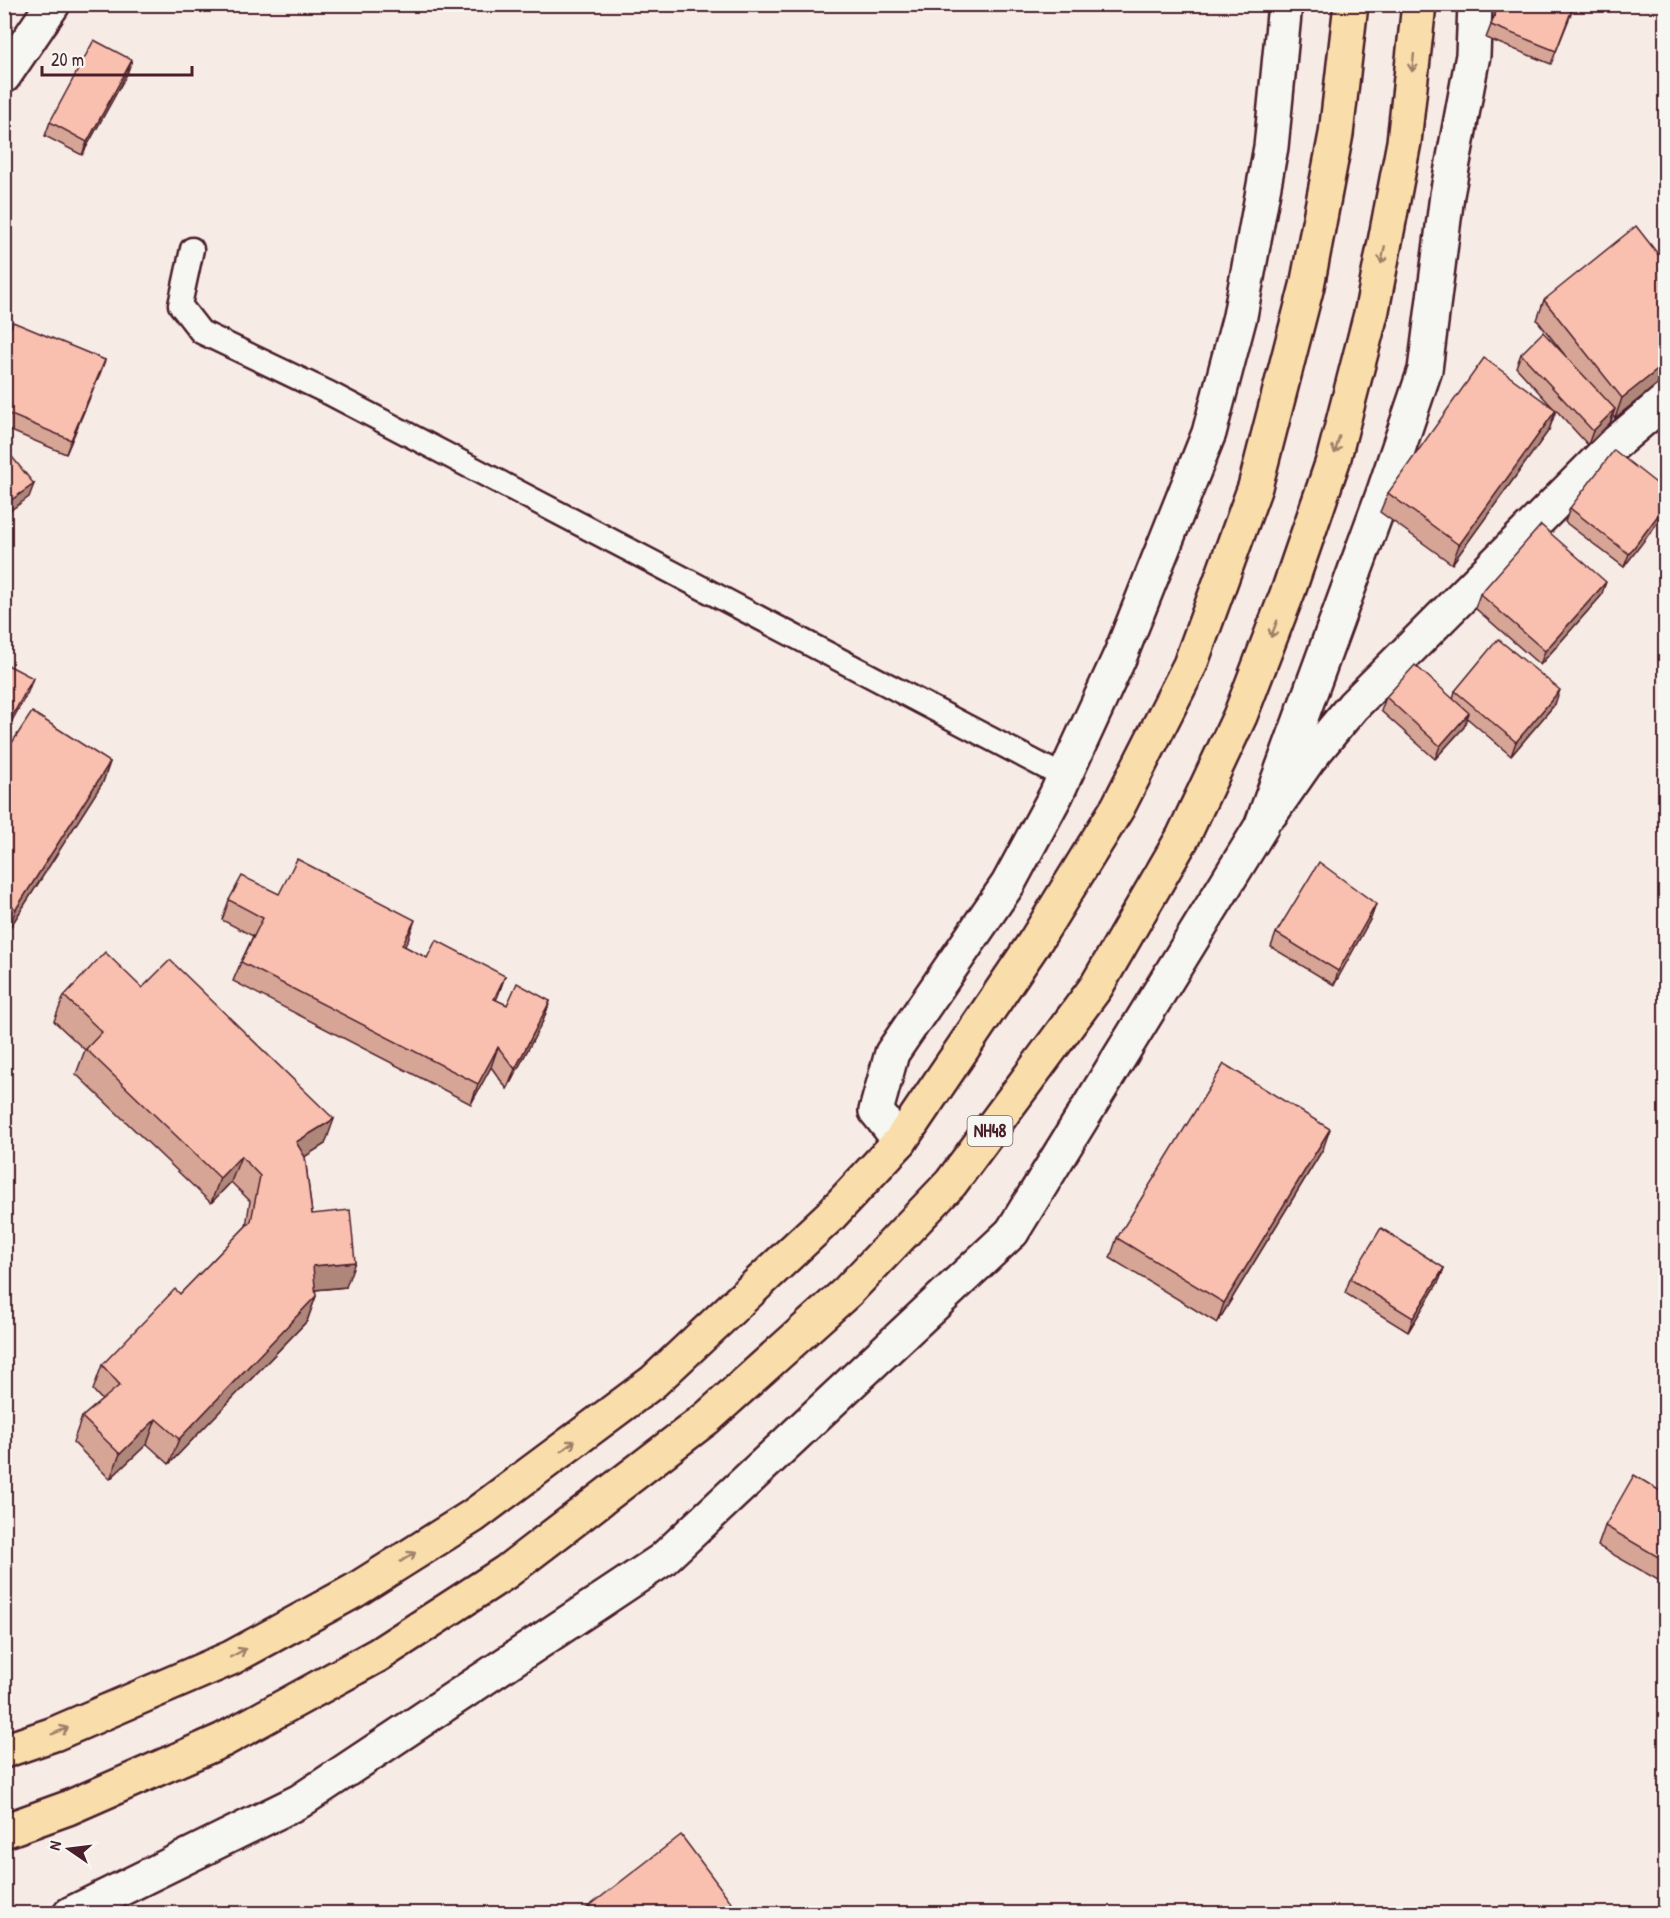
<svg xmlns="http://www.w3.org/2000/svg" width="1670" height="1918" font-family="'Patrick Hand',sans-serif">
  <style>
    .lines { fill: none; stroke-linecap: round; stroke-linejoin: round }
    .lane-casing { stroke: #4a1f2b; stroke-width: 27 }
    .street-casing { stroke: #4a1f2b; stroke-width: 38 }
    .secondary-casing { stroke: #4a1f2b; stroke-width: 38 }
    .highway-casing { stroke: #4a1f2b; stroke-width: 38 }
    .lane { stroke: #f6f6f2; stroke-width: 22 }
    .street { stroke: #f6f6f2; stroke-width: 33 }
    .secondary { stroke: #f6f6f2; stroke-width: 33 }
    .highway { stroke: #f9deab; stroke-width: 33 }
    .wall { fill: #d6a596; stroke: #4a1f2b; stroke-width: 1.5 }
    .shaded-wall { fill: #ae867a; stroke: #4a1f2b; stroke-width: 1.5 }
    .building { fill: #f9c0af; stroke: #4a1f2b; stroke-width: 1.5 }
    .oneway { stroke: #a27e6b }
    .labels { text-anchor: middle; stroke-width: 5; stroke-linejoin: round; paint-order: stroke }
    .shield { fill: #f6f6f2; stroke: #7e6067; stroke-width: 1.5 }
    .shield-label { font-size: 18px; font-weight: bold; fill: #4a1f2b }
  </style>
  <rect width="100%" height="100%" fill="#f7ebe5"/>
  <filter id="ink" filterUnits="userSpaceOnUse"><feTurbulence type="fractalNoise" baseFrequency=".0167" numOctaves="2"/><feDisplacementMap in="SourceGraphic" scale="12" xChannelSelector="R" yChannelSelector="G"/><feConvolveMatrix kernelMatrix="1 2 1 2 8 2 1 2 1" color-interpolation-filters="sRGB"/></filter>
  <g filter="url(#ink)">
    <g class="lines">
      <defs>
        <path id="lane" d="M 192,249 L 180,305 L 201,332 L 329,393 L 1064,777"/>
        <g id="street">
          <path d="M 4,76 L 53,4"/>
          <path d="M 1271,813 L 1308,760 L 1353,706 L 1613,445 L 1666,400"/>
          <path d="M 70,1914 L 300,1801 L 662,1560 L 1012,1232"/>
        </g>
        <g id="secondary">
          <path d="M 900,1141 L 876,1111 L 892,1053 L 1008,884 L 1056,795 L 1120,656 L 1209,433 L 1240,316 L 1271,147 L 1285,4"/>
          <path d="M 1012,1232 L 1261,827 L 1383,494 L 1425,370 L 1447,195 L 1473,55 L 1475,4"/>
        </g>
        <g id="highway">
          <path d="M 4,1751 L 54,1734 L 231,1658 L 354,1591 L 473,1516 L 653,1382 L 831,1215 L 900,1141 L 1036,940 L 1118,807 L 1190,665 L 1255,487 L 1307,286 L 1336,134 L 1351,4"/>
          <path d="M 4,1831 L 68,1808 L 223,1740 L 378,1655 L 506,1572 L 707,1418 L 847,1292 L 951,1183 L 1096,987 L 1183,837 L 1240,716 L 1289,589 L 1333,461 L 1372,310 L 1404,142 L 1419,4"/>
        </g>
      </defs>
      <!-- lane casing -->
      <use href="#lane" class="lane-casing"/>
      <!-- street casing -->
      <use href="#street" class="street-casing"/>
      <!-- secondary casing -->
      <use href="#secondary" class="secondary-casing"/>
      <!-- highway casing -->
      <use href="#highway" class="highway-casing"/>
      <!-- lane -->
      <use href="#lane" class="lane"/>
      <!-- street -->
      <use href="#street" class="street"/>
      <!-- secondary -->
      <use href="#secondary" class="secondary"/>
      <!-- highway -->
      <use href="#highway" class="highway"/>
    </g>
    <!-- wall -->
    <g class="wall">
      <path d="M 1499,4 L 1575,4 L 1551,64 L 1486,38 Z"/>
      <path d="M 127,74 L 82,155 L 45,136 L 50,122 Z"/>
      <path d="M 1544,300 L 1665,378 L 1615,418 L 1613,416 L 1610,423 L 1588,445 L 1556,410 L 1549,430 L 1452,564 L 1380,512 L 1388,493 L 1555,410 L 1516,367 L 1521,354 L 1564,354 L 1537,320 Z"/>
      <path d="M 4,343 L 105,360 L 66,454 L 4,428 Z"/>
      <path d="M 1665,418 L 1665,430 L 1662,427 Z"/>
      <path d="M 1665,490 L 1624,567 L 1565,522 L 1570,508 Z"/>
      <path d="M 1480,594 L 1601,596 L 1540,665 L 1475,608 Z"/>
      <path d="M 1455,691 L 1555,704 L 1511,756 L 1467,718 L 1464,727 L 1435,759 L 1381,711 L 1386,697 L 1453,699 Z"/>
      <path d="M 4,755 L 110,762 L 103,782 L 9,929 L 4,926 Z"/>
      <path d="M 279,894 L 408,940 L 404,946 L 427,958 L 505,976 L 496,1000 L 507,1005 L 550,1001 L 543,1021 L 507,1089 L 491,1067 L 471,1104 L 233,981 L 241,962 L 253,936 L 222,920 L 229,900 Z"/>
      <path d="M 1376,904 L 1371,918 L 1334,985 L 1271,947 L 1276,933 Z"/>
      <path d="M 142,988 L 325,1144 L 305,1156 L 312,1214 L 346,1287 L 315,1290 L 316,1296 L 307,1321 L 169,1464 L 147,1444 L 110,1479 L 73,1442 L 82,1417 L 102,1400 L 93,1390 L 102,1365 L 180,1294 L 246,1226 L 250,1201 L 231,1182 L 211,1203 L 76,1074 L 85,1050 L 54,1021 L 64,996 Z"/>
      <path d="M 1323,1149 L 1217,1323 L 1110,1258 L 1117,1238 Z"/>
      <path d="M 1444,1268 L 1439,1281 L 1408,1332 L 1345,1293 L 1350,1279 Z"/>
      <path d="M 1665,1494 L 1665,1584 L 1598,1546 L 1605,1526 Z"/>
    </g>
    <!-- shaded-wall -->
    <g class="shaded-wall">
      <path d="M 132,60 L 127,74 L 82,155 L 87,142 Z"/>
      <path d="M 105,360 L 100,374 L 66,454 L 71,440 Z"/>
      <path d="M 1665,364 L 1665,378 L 1615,418 L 1622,398 Z"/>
      <path d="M 1615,409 L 1610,423 L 1588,445 L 1593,431 Z"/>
      <path d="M 1556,410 L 1549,430 L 1452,564 L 1459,545 Z"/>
      <path d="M 34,484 L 29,497 L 4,515 L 4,505 Z"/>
      <path d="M 1665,506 L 1665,513 L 1624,567 L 1629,554 Z"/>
      <path d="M 1606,582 L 1601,596 L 1540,665 L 1545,651 Z"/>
      <path d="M 33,678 L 28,692 L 4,735 L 4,731 Z"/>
      <path d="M 1560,690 L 1555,704 L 1511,756 L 1516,742 Z"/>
      <path d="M 1469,713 L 1464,727 L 1435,759 L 1440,746 Z"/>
      <path d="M 110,762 L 103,782 L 9,929 L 16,909 Z"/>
      <path d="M 1376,904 L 1371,918 L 1334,985 L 1338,971 Z"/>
      <path d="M 415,920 L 408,940 L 395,965 L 402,945 Z"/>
      <path d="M 505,976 L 498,996 L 486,1018 L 494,999 Z"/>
      <path d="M 550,1001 L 543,1021 L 507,1089 L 515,1069 Z"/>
      <path d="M 498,1047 L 491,1067 L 471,1104 L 478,1084 Z"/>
      <path d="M 334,1119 L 325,1144 L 287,1168 L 296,1142 Z"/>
      <path d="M 1330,1129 L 1323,1149 L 1217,1323 L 1224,1303 Z"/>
      <path d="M 241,1156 L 231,1182 L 211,1203 L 220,1178 Z"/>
      <path d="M 355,1262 L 346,1287 L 304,1291 L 313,1266 Z"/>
      <path d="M 1444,1268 L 1439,1281 L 1408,1332 L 1413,1318 Z"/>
      <path d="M 316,1296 L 307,1321 L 169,1464 L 179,1439 Z"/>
      <path d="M 156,1419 L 147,1444 L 110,1479 L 120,1454 Z"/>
    </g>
    <!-- building -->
    <g class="building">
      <path d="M 1499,4 L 1574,4 L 1556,51 L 1491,25 Z"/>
      <path d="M 94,40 L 132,60 L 87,142 L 50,122 Z"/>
      <path d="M 1636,226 L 1665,263 L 1665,364 L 1622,398 L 1544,300 Z"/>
      <path d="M 13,322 L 105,360 L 71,440 L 4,412 L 4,343 Z"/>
      <path d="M 1543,332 L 1615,409 L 1593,431 L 1521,354 Z"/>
      <path d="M 1484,358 L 1556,410 L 1459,545 L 1388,493 Z"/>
      <path d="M 4,447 L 34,484 L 4,505 Z"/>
      <path d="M 1614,450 L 1665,490 L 1665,506 L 1629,554 L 1570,508 Z"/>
      <path d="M 1541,525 L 1606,582 L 1545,651 L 1480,594 Z"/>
      <path d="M 1498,639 L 1560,690 L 1516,742 L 1455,691 Z"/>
      <path d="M 4,663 L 33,678 L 4,731 Z"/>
      <path d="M 1415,665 L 1469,713 L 1440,746 L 1386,697 Z"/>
      <path d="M 32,712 L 110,762 L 16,909 L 4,901 L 4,755 Z"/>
      <path d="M 297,859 L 415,920 L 402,945 L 427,958 L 436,940 L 505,976 L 494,999 L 507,1005 L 517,983 L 550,1001 L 515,1069 L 498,1047 L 478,1084 L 241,962 L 263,918 L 229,900 L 242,876 L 279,894 Z"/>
      <path d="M 1319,862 L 1376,904 L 1338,971 L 1276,933 Z"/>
      <path d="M 105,952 L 142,988 L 170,960 L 334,1119 L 296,1142 L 305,1157 L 312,1214 L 350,1210 L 355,1262 L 313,1266 L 316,1296 L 179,1439 L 156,1419 L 120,1454 L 82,1417 L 120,1385 L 102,1365 L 175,1289 L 180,1294 L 251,1221 L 260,1176 L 241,1156 L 220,1178 L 86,1049 L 102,1032 L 64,996 Z"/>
      <path d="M 1224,1064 L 1330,1129 L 1224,1303 L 1117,1238 Z"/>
      <path d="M 1381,1228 L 1444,1268 L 1413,1318 L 1350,1279 Z"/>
      <path d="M 1634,1475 L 1665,1494 L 1665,1561 L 1605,1526 Z"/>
      <path d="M 681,1835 L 740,1914 L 579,1914 Z"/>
    </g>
    <!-- one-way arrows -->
    <defs><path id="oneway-shaft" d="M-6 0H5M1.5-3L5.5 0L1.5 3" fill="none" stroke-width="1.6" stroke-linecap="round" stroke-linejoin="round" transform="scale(1.5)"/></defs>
    <g class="oneway">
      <use href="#oneway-shaft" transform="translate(1413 63) rotate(96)"/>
      <use href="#oneway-shaft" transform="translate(1383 255) rotate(101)"/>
      <use href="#oneway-shaft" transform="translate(1337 445) rotate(105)"/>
      <use href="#oneway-shaft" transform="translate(1274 629) rotate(111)"/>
      <use href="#oneway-shaft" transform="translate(568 1446) rotate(-37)"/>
      <use href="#oneway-shaft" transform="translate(408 1557) rotate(-32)"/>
      <use href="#oneway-shaft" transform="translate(238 1653) rotate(-28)"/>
      <use href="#oneway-shaft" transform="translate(60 1731) rotate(-22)"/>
    </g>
  </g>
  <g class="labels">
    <!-- shield labels -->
    <rect class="shield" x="967.5" y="1116" width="45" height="30" rx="4.5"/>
    <g class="shield-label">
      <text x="990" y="1137">NH48</text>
    </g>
  </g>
  <!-- margin -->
  <rect width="1670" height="1918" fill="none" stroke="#f6f6f2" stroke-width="24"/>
  <rect x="12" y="12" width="1646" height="1894" fill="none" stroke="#4a1f2b" stroke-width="2" filter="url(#ink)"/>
  <!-- north arrow -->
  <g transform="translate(69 1849) rotate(284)" stroke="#f6f6f2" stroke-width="4.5" paint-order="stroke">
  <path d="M0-4.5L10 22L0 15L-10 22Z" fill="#4a1f2b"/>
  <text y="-9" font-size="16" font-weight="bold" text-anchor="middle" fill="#4a1f2b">N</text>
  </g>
  <!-- scale -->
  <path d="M42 66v9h150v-9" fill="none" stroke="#4a1f2b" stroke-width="3"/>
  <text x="51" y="66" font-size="18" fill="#4a1f2b" stroke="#f6f6f2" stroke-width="4.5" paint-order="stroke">20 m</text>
</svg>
